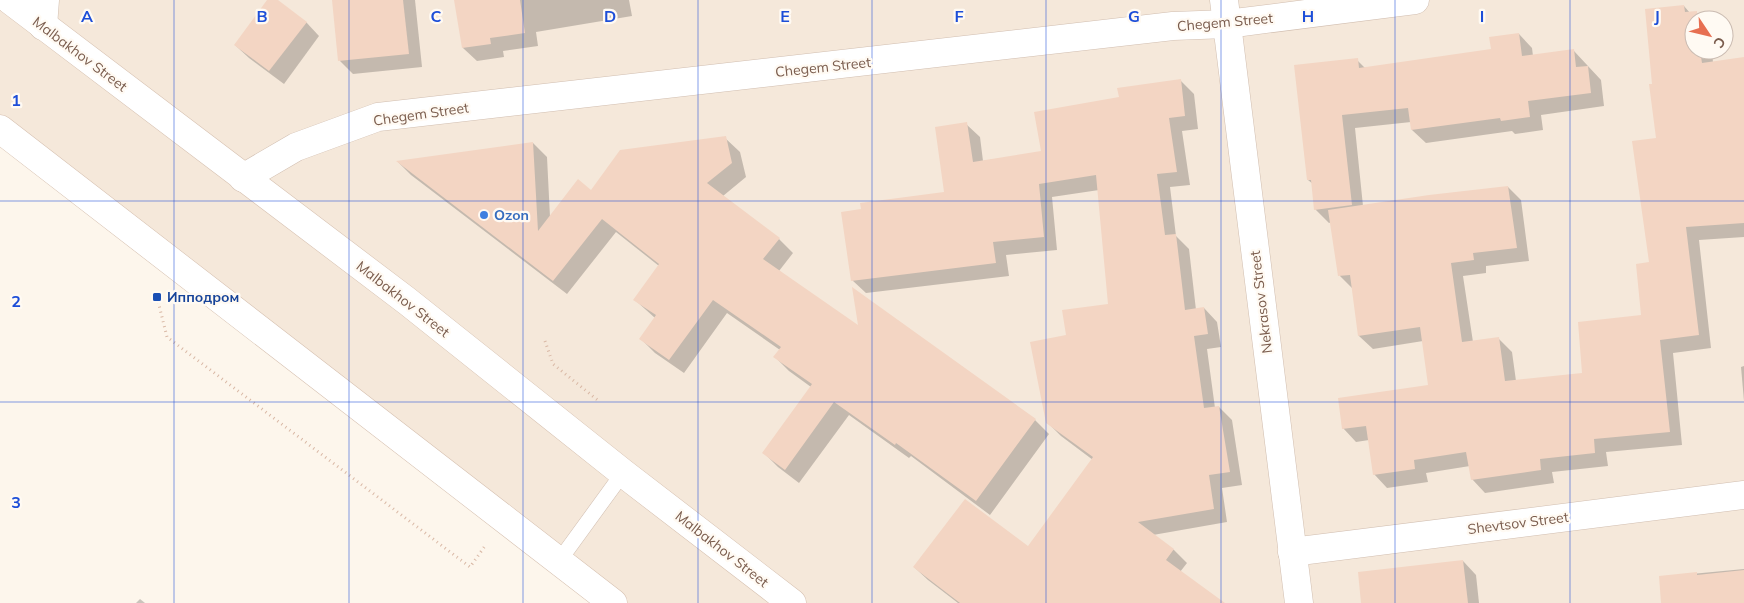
<svg xmlns="http://www.w3.org/2000/svg" width="1744" height="603" font-family="Mulish,sans-serif">
  <style>
    .residential { fill: #f5e8da; fill-rule: evenodd }
    .shadow { fill: #0003 }
    .building { fill: #f3d5c3 }
    .lines { fill: none; stroke-linecap: round; stroke-linejoin: round }
    .service-casing { stroke: #d1beb0; stroke-width: 16 }
    .minor-casing { stroke: #d1beb0; stroke-width: 29 }
    .secondary-casing { stroke: #d6c0b0; stroke-width: 29 }
    .path { stroke: #d9b8a5; stroke-width: 3; stroke-dasharray: 1 4; stroke-linecap: butt }
    .service { stroke: #fff; stroke-width: 15 }
    .minor { stroke: #fff; stroke-width: 28 }
    .secondary { stroke: #fff; stroke-width: 28 }
    .grid { fill: none; stroke: #1d4ed8; stroke-width: 1; stroke-opacity: 0.55 }
    .shop-dot { fill: #3f7fe0; stroke: #fffaf3; stroke-width: 2 }
    .transit-dot { fill: #1a4fb4; stroke: #fffaf3; stroke-width: 2 }
    .labels { text-anchor: middle; stroke-width: 4.5; stroke-linejoin: round; paint-order: stroke }
    .street-label { font-size: 14px; fill: #7a5c4d; stroke: #fffaf3 }
    .shop-label { font-size: 14px; font-weight: bold; fill: #366cbe; stroke: #fffaf3; text-anchor: start }
    .transit-label { font-size: 14px; font-weight: bold; fill: #164399; stroke: #fffaf3; text-anchor: start }
    .grid-label { font-size: 16px; text-anchor: middle; font-weight: bold; fill: #1d4ed8; stroke: #fffaf3; stroke-width: 4.5; stroke-linejoin: round; paint-order: stroke }
  </style>
  <rect width="100%" height="100%" fill="#fdf6ec"/>
  <!-- residential -->
  <path class="residential" d="M 0,0 L 1744,0 L 1744,603 L 613,603 L 0,129 ZM 1694,20 L 1724,20 L 1724,50 L 1694,50 Z"/>
  <!-- shadow -->
  <g class="shadow">
    <path d="M 269,0 L 276,0 L 306,22 L 319,36 L 284,84 L 249,58 L 235,45 Z"/>
    <path d="M 333,0 L 415,0 L 422,67 L 353,74 L 340,61 Z"/>
    <path d="M 455,0 L 629,0 L 632,16 L 536,32 L 538,46 L 503,51 L 504,57 L 477,61 L 463,48 Z"/>
    <path d="M 1684,6 L 1690,13 L 1696,12 L 1704,20 L 1694,20 L 1694,50 L 1712,50 L 1713,63 L 1744,60 L 1744,237 L 1699,240 L 1711,348 L 1673,353 L 1682,445 L 1606,452 L 1608,466 L 1552,472 L 1554,483 L 1485,493 L 1472,479 L 1470,466 L 1426,473 L 1428,482 L 1387,488 L 1374,474 L 1369,440 L 1356,442 L 1343,428 L 1429,386 L 1423,341 L 1373,349 L 1359,336 L 1353,289 L 1340,276 L 1332,222 L 1329,223 L 1315,209 L 1313,184 L 1308,180 L 1357,60 L 1366,69 L 1492,50 L 1519,34 L 1532,48 L 1533,56 L 1574,51 L 1601,80 L 1604,106 L 1541,115 L 1543,130 L 1515,134 L 1512,131 L 1426,143 L 1412,130 L 1411,122 L 1355,128 L 1363,206 L 1508,187 L 1521,200 L 1529,261 L 1486,266 L 1486,273 L 1463,276 L 1473,342 L 1498,338 L 1512,352 L 1516,381 L 1584,374 L 1643,316 L 1650,263 L 1658,139 L 1653,85 Z"/>
    <path d="M 1180,80 L 1194,94 L 1198,129 L 1182,131 L 1190,185 L 1170,187 L 1176,236 L 1189,249 L 1196,310 L 1204,308 L 1217,322 L 1221,347 L 1207,349 L 1215,408 L 1219,407 L 1232,420 L 1242,485 L 1222,488 L 1227,522 L 1153,535 L 1174,550 L 1187,563 L 1180,572 L 1217,603 L 958,603 L 928,580 L 914,567 L 1028,548 L 1093,460 L 1061,436 L 1047,422 L 1067,336 L 1110,305 L 1099,190 L 1052,197 L 1057,250 L 1006,255 L 1009,276 L 866,293 L 852,280 L 946,193 L 966,124 L 980,137 L 983,161 L 1042,152 L 1120,98 Z"/>
    <path d="M 725,138 L 740,152 L 746,177 L 723,196 L 779,239 L 793,253 L 779,271 L 859,328 L 854,290 L 1035,420 L 1049,434 L 990,515 L 911,456 L 909,458 L 849,415 L 799,483 L 778,467 L 764,453 L 811,387 L 789,371 L 775,357 L 780,350 L 727,313 L 684,373 L 655,353 L 641,339 L 655,318 L 635,300 L 659,266 L 616,232 L 567,294 L 411,175 L 398,162 L 533,143 L 547,157 L 550,217 L 592,192 Z"/>
    <path d="M 1744,366 L 1744,401 L 1741,367 Z"/>
    <path d="M 1463,561 L 1476,575 L 1479,603 L 1362,603 Z"/>
    <path d="M 1744,569 L 1744,603 L 1662,603 L 1660,577 Z"/>
    <path d="M 140,599 L 145,603 L 136,603 Z"/>
  </g>
  <!-- building -->
  <g class="building">
    <path d="M 267,0 L 278,0 L 307,22 L 269,71 L 234,45 Z"/>
    <path d="M 332,0 L 403,0 L 409,54 L 338,61 Z"/>
    <path d="M 454,0 L 520,0 L 525,33 L 490,38 L 491,44 L 462,48 Z"/>
    <path d="M 1684,5 L 1685,12 L 1697,11 L 1697,20 L 1694,20 L 1694,50 L 1700,50 L 1702,63 L 1744,57 L 1744,223 L 1686,227 L 1699,335 L 1660,340 L 1670,432 L 1594,439 L 1595,453 L 1540,459 L 1541,470 L 1471,480 L 1466,452 L 1414,460 L 1415,469 L 1373,475 L 1366,426 L 1342,429 L 1338,398 L 1428,385 L 1420,327 L 1358,336 L 1350,275 L 1338,276 L 1328,210 L 1429,195 L 1508,186 L 1517,248 L 1473,253 L 1474,260 L 1451,263 L 1462,342 L 1499,337 L 1505,381 L 1582,373 L 1578,322 L 1641,315 L 1636,264 L 1649,262 L 1632,141 L 1656,138 L 1649,84 L 1652,84 L 1645,9 Z"/>
    <path d="M 1519,33 L 1522,56 L 1574,49 L 1576,67 L 1588,66 L 1591,93 L 1528,101 L 1530,117 L 1501,121 L 1500,118 L 1411,130 L 1408,108 L 1342,115 L 1352,205 L 1314,210 L 1311,180 L 1307,180 L 1294,65 L 1358,58 L 1359,68 L 1491,49 L 1489,37 Z"/>
    <path d="M 1181,79 L 1185,116 L 1169,118 L 1177,172 L 1157,174 L 1165,235 L 1176,234 L 1185,310 L 1204,307 L 1208,334 L 1194,336 L 1204,408 L 1219,406 L 1230,472 L 1209,475 L 1214,509 L 1138,522 L 1174,549 L 1166,560 L 1225,603 L 960,603 L 913,567 L 965,499 L 1028,546 L 1093,457 L 1046,423 L 1030,342 L 1066,335 L 1062,310 L 1108,304 L 1096,175 L 1039,184 L 1044,237 L 993,242 L 996,263 L 851,281 L 841,212 L 861,209 L 860,203 L 944,192 L 935,127 L 967,122 L 973,162 L 1041,151 L 1034,112 L 1119,97 L 1117,88 Z"/>
    <path d="M 726,136 L 732,163 L 707,183 L 780,238 L 763,259 L 858,325 L 852,287 L 1036,419 L 976,501 L 896,443 L 895,445 L 834,402 L 785,470 L 762,453 L 812,384 L 773,357 L 781,347 L 713,300 L 669,360 L 639,339 L 656,315 L 633,300 L 659,264 L 602,219 L 553,281 L 396,161 L 533,142 L 538,231 L 578,179 L 591,190 L 620,150 Z"/>
    <path d="M 1463,560 L 1468,603 L 1361,603 L 1358,572 Z"/>
    <path d="M 1744,570 L 1744,603 L 1661,603 L 1659,576 L 1697,572 L 1697,575 Z"/>
  </g>
  <g class="lines">
    <defs>
      <path id="service" d="M 559,561 L 623,473"/>
      <g id="minor">
        <path d="M 1224,0 L 1299,603"/>
        <path d="M 43,26 L 45,0"/>
        <path d="M 243,178 L 296,147 L 378,117 L 1173,26 L 1227,24 L 1415,0"/>
        <path d="M 1292,552 L 1744,495"/>
      </g>
      <g id="secondary">
        <path d="M 10,0 L 407,301 L 623,473 L 792,603"/>
        <path d="M 0,129 L 613,603"/>
      </g>
    </defs>
    <!-- service casing -->
    <use href="#service" class="service-casing"/>
    <!-- minor casing -->
    <use href="#minor" class="minor-casing"/>
    <!-- secondary casing -->
    <use href="#secondary" class="secondary-casing"/>
    <!-- path -->
    <g class="path">
      <path d="M 157,297 L 167,337 L 470,567 L 485,546"/>
      <path d="M 545,341 L 553,364 L 600,402"/>
    </g>
    <!-- service -->
    <use href="#service" class="service"/>
    <!-- minor -->
    <use href="#minor" class="minor"/>
    <!-- secondary -->
    <use href="#secondary" class="secondary"/>
  </g>
  <!-- grid -->
  <path class="grid" d="M 174,0 L 174,603M 349,0 L 349,603M 523,0 L 523,603M 698,0 L 698,603M 872,0 L 872,603M 1046,0 L 1046,603M 1221,0 L 1221,603M 1395,0 L 1395,603M 1570,0 L 1570,603M 0,201 L 1744,201M 0,402 L 1744,402"/>
  <!-- markers -->
  <circle class="shop-dot" cx="484" cy="215" r="5"/>
  <rect class="transit-dot" x="152" y="292" width="10" height="10" rx="2.5"/>
  <g class="labels">
    <!-- street labels -->
    <g class="street-label">
      <text transform="translate(1225 22) rotate(-5)" y="5">Chegem Street</text>
      <text transform="translate(80 54) rotate(37)" y="5">Malbakhov Street</text>
      <text transform="translate(823 67) rotate(-6)" y="5">Chegem Street</text>
      <text transform="translate(421 114) rotate(-8)" y="5">Chegem Street</text>
      <text transform="translate(403 299) rotate(38)" y="5">Malbakhov Street</text>
      <text transform="translate(1261 302) rotate(-97)" y="5">Nekrasov Street</text>
      <text transform="translate(1518 523) rotate(-7)" y="5">Shevtsov Street</text>
      <text transform="translate(722 549) rotate(38)" y="5">Malbakhov Street</text>
    </g>
    <!-- shop labels -->
    <g class="shop-label">
      <text x="494" y="220">Ozon</text>
    </g>
    <!-- transit labels -->
    <g class="transit-label">
      <text x="167" y="302">Ипподром</text>
    </g>
  </g>
  <g class="grid-label">
    <text x="87" y="22">A</text>
    <text x="262" y="22">B</text>
    <text x="436" y="22">C</text>
    <text x="610" y="22">D</text>
    <text x="785" y="22">E</text>
    <text x="959" y="22">F</text>
    <text x="1134" y="22">G</text>
    <text x="1308" y="22">H</text>
    <text x="1482" y="22">I</text>
    <text x="1657" y="22">J</text>
    <text x="16" y="106">1</text>
    <text x="16" y="307">2</text>
    <text x="16" y="508">3</text>
  </g>
  <!-- north arrow -->
  <g transform="translate(1709 35) rotate(125)"><circle r="24" fill="#fffaf3" stroke="#cabbb1"/>
  <path d="M0-4L9 19L0 12L-9 19Z" fill="#e76f51"/>
  <text y="-8" font-size="14" font-weight="bold" text-anchor="middle" fill="#7a5c4d">С</text>
  </g>
</svg>
